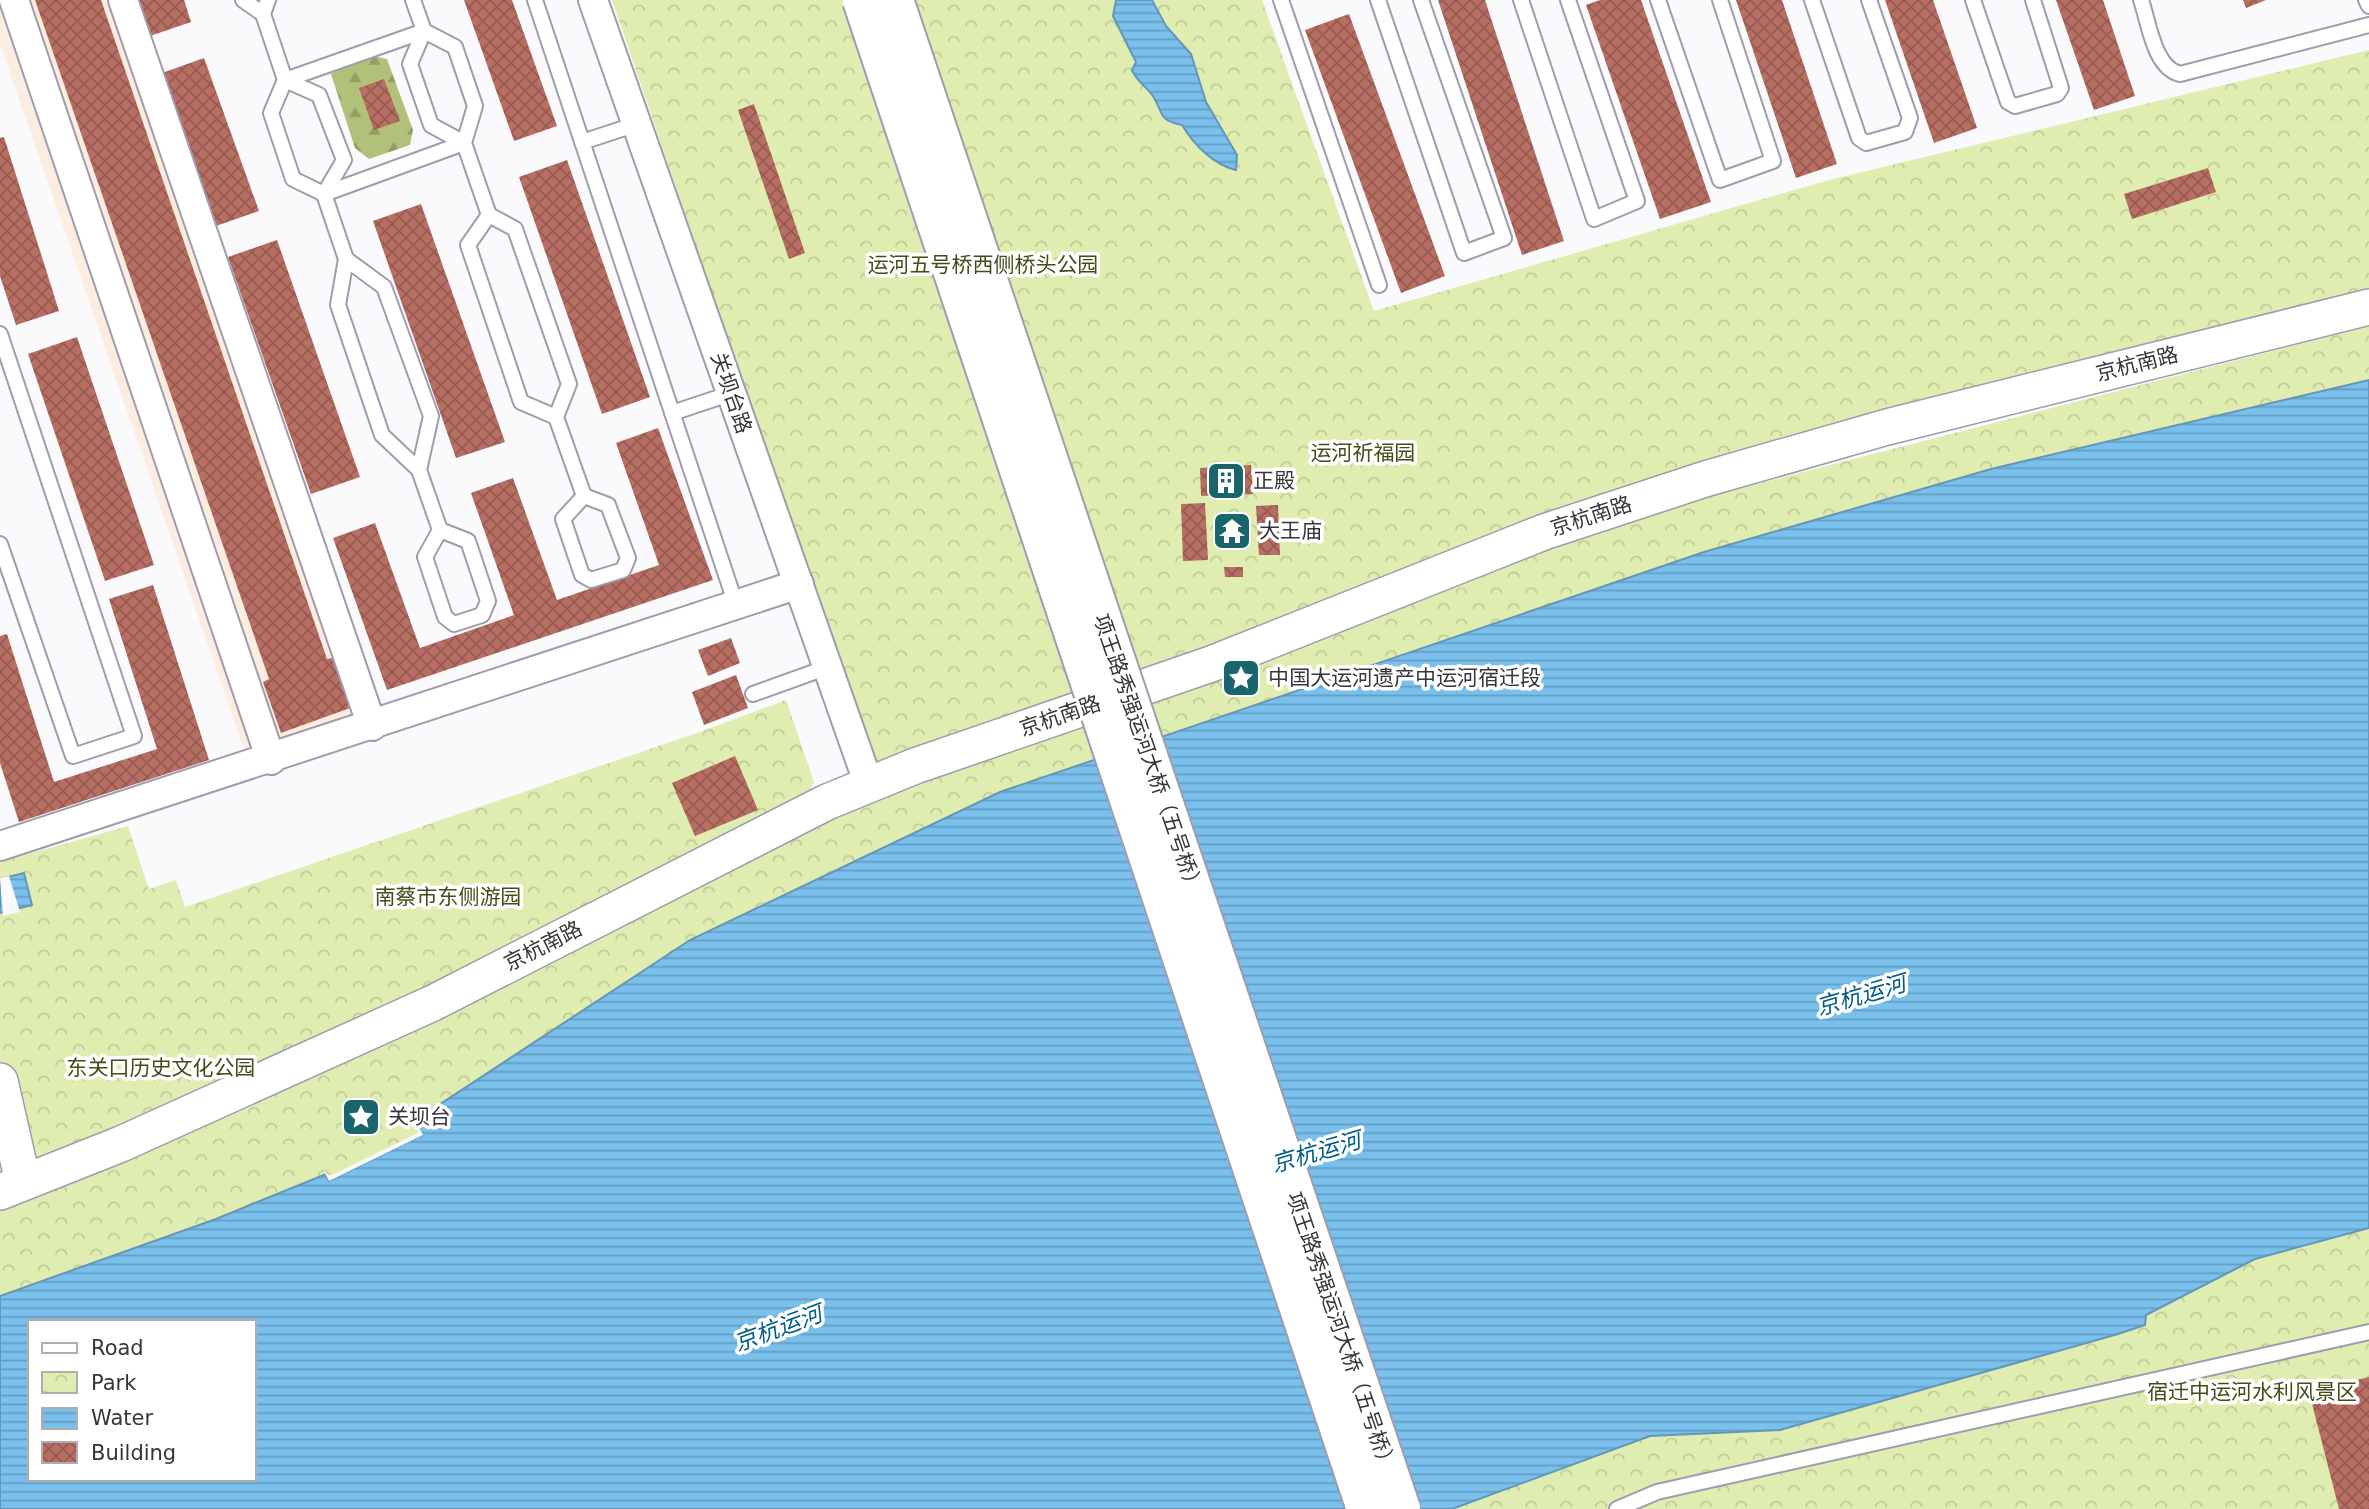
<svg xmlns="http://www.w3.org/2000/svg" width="2369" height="1509" font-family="'DejaVu Sans','Noto Sans SC',sans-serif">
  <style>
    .commercial { fill: #fdede0 }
    .forest { fill: url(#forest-firs) }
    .park { fill: url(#park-crowns) }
    .water { fill: url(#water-rules); stroke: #6596b8; stroke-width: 2; fill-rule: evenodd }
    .pier { fill: #fafafd }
    .building { fill: url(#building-cross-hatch) }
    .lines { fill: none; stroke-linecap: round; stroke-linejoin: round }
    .service-casing { stroke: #9e9cad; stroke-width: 18 }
    .minor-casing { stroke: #9e9cad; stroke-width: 32 }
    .tertiary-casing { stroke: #9e9cad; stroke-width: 38 }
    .service { stroke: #fff; stroke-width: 14 }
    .minor { stroke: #fff; stroke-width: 28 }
    .tertiary { stroke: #fff; stroke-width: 35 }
    .primary-bridge-casing { stroke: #9e9cad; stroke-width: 42; stroke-linecap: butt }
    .primary-bridge { stroke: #fff; stroke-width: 38 }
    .labels { text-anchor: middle; stroke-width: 7; stroke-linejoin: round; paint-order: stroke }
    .park-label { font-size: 21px; fill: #444d18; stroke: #fff }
    .street-label { font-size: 21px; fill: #35353b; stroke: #fff }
    .poi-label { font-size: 21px; fill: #35353b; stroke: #fff; text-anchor: start }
    .water-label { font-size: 23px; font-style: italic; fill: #005d88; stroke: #fff }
  </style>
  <defs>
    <pattern id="forest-firs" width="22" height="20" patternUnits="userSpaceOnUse" patternTransform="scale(1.75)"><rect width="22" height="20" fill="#b2c179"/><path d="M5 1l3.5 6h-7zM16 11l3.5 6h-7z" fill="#929e64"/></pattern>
    <pattern id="park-crowns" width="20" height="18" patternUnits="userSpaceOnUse" patternTransform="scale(1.75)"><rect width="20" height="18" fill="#dfedb0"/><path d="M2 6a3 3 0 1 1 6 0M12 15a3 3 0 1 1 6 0" fill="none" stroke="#c0cc98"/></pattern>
    <pattern id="water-rules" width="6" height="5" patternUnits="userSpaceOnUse" patternTransform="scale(1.75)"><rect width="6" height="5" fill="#79c0ed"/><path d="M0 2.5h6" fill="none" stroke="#649dc1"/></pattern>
    <pattern id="building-cross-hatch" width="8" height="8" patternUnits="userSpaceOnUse" patternTransform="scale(1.75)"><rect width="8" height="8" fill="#b86e62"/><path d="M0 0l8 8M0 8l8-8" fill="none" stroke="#965b52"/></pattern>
  </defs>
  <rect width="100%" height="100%" fill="#fafafd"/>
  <!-- commercial -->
  <path class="commercial" d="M 0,0 L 134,0 L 378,712 L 246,755 L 0,44 Z"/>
  <!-- forest -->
  <path class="forest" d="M 374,56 L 387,59 L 413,130 L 410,145 L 369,159 L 355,148 L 331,74 L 341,67 Z"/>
  <!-- park -->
  <g class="park">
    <path d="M 612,0 L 1262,0 L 1374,311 L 1829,180 L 2369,50 L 2369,291 L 2021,381 L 892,766 L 872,761 Z"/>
    <path d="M 2369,326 L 2369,380 L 1991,469 L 1704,552 L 1000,792 L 690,940 L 416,1119 L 423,1135 L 329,1181 L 325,1175 L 216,1219 L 0,1296 L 0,862 L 128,826 L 149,889 L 176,880 L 185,907 L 697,733 L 786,700 L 814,782 L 806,801 L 838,814 L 1589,534 L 1718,494 Z"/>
    <path d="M 2369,1228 L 2369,1509 L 1452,1509 L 1650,1436 L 1780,1430 L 2118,1334 L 2145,1325 L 2145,1315 L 2255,1259 Z"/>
  </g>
  <!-- water -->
  <g class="water">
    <path d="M 1116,0 L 1152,0 L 1166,26 L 1191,54 L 1206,102 L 1237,155 L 1236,170 C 1214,165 1194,145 1182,125 C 1158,120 1164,114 1153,96 C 1146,86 1137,82 1132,70 L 1136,62 L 1113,16 Z"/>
    <path d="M 2369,380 L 2369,1228 L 2255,1259 L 2146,1315 L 2145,1325 L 2118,1334 L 1780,1430 L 1650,1436 L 1452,1509 L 0,1509 L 0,1296 L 216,1219 L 326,1174 L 329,1181 L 422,1135 L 416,1120 L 690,940 L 1000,792 L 1704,552 L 1991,469 ZM 30,1322 L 254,1322 L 254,1479 L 30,1479 Z"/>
    <path d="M 24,873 L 32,905 L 0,913 L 0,879 Z"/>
  </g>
  <!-- pier -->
  <g class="pier">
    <path d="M 9,876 L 20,912 L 3,916 L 0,878 Z"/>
    <path d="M 414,1117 L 423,1135 L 329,1181 L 324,1171 L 330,1176 L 418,1133 Z"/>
  </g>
  <!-- building -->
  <g class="building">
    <path d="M 35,0 L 101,0 L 327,659 L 332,658 L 350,708 L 281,733 L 263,682 L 269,679 Z"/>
    <path d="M 138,0 L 184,0 L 191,22 L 150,36 Z"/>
    <path d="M 464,0 L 512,0 L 557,126 L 514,141 Z"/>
    <path d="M 1438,0 L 1485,0 L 1564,241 L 1522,255 Z"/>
    <path d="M 1600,0 L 1641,0 L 1711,202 L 1660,219 L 1586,5 Z"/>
    <path d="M 1736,0 L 1782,0 L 1837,164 L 1796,178 Z"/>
    <path d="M 1885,0 L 1933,0 L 1977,128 L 1934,143 Z"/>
    <path d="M 2056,0 L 2103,0 L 2135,96 L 2094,110 Z"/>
    <path d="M 2243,0 L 2266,0 L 2246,8 Z"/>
    <path d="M 1349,14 L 1445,276 L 1401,293 L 1305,30 Z"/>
    <path d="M 204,58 L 259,211 L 216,226 L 162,73 Z"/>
    <path d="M 384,79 L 400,121 L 374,130 L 359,88 Z"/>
    <path d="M 754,104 L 805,253 L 789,259 L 738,110 Z"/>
    <path d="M 4,137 L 59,311 L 16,325 L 0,276 L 0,138 Z"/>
    <path d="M 567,160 L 650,397 L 602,414 L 519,177 Z"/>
    <path d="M 2208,168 L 2216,192 L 2132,219 L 2124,194 Z"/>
    <path d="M 421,204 L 505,442 L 456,458 L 373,221 Z"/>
    <path d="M 277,240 L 360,477 L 311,494 L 228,257 Z"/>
    <path d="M 77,337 L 154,565 L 105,581 L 28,354 Z"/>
    <path d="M 658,428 L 713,580 L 387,690 L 333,538 L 375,523 L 420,648 L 514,615 L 471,493 L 513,478 L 557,600 L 659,565 L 616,443 Z"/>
    <path d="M 1251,465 L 1253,494 L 1201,496 L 1200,468 Z"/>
    <path d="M 1205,503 L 1208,560 L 1183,561 L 1181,504 Z"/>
    <path d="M 1278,505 L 1280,555 L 1259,555 L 1256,506 Z"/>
    <path d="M 1224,567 L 1243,567 L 1243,577 L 1225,577 Z"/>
    <path d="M 153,585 L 209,760 L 19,822 L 0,763 L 0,636 L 7,634 L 54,782 L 157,749 L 109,599 Z"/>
    <path d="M 731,638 L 740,663 L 708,676 L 698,650 Z"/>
    <path d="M 736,675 L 748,708 L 704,725 L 692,692 Z"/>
    <path d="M 735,756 L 758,810 L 695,836 L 672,783 Z"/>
    <path d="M 2369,1377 L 2369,1509 L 2339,1509 L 2309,1392 Z"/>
  </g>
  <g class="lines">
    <defs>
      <g id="service">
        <path d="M 243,0 L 263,14"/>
        <path d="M 268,0 L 263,14 L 285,80 L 319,95 L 344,160 L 324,194 L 346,259 L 384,287 L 431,416 L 419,470 L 440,530 L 425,557 L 445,617 L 454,624 L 482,615 L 488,601 L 468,541 L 440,530"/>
        <path d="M 413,0 L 424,31 L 455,47 L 475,106 L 464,143 L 489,215 L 515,229 L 569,384 L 556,417 L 584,496"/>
        <path d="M 535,0 L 736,605"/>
        <path d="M 1281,0 L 1379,285"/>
        <path d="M 1378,0 L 1464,253 L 1504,238 L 1421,0"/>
        <path d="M 1521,0 L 1594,219 L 1637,201 L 1568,0"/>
        <path d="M 1658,0 L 1720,180 L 1773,161 L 1720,0"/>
        <path d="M 1812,0 L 1859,138 L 1866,143 L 1905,132 L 1910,118 L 1869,0"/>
        <path d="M 1973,0 L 2008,102 L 2015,106 L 2057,94 L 2061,88 L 2033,0"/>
        <path d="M 2141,0 C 2149,23 2154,68 2180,74 L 2369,25"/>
        <path d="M 2366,0 L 2369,6"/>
        <path d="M 424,31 L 285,80 L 271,113 L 293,179 L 324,194 L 464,143"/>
        <path d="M 424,31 L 410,64 L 431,125 L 464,143"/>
        <path d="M 582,142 L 637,124"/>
        <path d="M 489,215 L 468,245 L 521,402 L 556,417"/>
        <path d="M 346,259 L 338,305 L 382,435 L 419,470"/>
        <path d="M 0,334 L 134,736 L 73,756 L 0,544"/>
        <path d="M 672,413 L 732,393"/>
        <path d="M 584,496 L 608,505 L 628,558 L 623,570 L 591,580 L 582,575 L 563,519 Z"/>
        <path d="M 753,694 L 828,667"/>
        <path d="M 1617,1509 L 1657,1492 L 2369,1332"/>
      </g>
      <g id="minor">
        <path d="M 14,0 L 271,760"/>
        <path d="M 123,0 L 372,726"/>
        <path d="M 593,0 L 869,785"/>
        <path d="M 0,846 L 799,584"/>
      </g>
      <g id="tertiary">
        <path d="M 0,1081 L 23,1182"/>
        <path d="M 0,1192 L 121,1144 L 433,1003 L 827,802 L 915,766 L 1211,664 L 1544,532 L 1705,479 L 1887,427 L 2369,307"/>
      </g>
    </defs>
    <!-- service casing -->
    <use href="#service" class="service-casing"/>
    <!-- minor casing -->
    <use href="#minor" class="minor-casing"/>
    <!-- tertiary casing -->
    <use href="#tertiary" class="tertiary-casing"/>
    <!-- service -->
    <use href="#service" class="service"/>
    <!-- minor -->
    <use href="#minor" class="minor"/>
    <!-- tertiary -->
    <use href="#tertiary" class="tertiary"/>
    <defs>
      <g id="primary-bridge">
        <path d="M 862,0 L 1366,1509"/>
        <path d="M 894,0 L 1401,1509"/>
      </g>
    </defs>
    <!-- primary-bridge casing -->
    <use href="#primary-bridge" class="primary-bridge-casing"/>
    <!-- primary-bridge -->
    <use href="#primary-bridge" class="primary-bridge"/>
  </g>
  <!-- icons -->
  <defs>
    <symbol id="building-square" viewBox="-11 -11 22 22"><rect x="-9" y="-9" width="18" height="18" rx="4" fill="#18666b" stroke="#fff"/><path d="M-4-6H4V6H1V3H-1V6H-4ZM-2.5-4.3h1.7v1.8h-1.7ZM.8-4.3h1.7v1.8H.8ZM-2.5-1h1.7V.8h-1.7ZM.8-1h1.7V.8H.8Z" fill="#fff"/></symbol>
    <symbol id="temple-square" viewBox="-11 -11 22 22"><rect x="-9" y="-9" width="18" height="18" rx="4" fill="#18666b" stroke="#fff"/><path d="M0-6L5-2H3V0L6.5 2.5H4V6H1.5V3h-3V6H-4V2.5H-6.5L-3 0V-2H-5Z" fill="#fff"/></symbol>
    <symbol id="sight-square" viewBox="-11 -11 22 22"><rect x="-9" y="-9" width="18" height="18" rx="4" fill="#18666b" stroke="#fff"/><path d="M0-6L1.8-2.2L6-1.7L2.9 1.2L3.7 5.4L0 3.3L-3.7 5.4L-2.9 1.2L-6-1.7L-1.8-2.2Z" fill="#fff"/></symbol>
  </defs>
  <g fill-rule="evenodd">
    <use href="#building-square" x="1204" y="459" width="44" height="44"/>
    <use href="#temple-square" x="1210" y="509" width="44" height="44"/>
    <use href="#sight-square" x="1219" y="656" width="44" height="44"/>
    <use href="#sight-square" x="339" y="1095" width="44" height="44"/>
  </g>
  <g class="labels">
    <!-- park labels -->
    <g class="park-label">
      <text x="983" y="272">运河五号桥西侧桥头公园</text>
      <text x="1363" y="460">运河祈福园</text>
      <text x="448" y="904">南蔡市东侧游园</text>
      <text x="161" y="1075">东关口历史文化公园</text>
      <text x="2252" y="1399">宿迁中运河水利风景区</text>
    </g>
    <!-- street labels -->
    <g class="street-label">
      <text transform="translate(2137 364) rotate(-14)" y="7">京杭南路</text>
      <text transform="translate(731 393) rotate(71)" y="7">关坝台路</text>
      <text transform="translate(1591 516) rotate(-18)" y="7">京杭南路</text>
      <text transform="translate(1060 716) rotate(-19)" y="7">京杭南路</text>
      <text transform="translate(1148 754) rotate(71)" y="7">项王路秀强运河大桥（五号桥）</text>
      <text transform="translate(543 946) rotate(-27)" y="7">京杭南路</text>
      <text transform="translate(1341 1332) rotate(71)" y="7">项王路秀强运河大桥（五号桥）</text>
    </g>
    <!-- poi labels -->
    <g class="poi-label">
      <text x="1253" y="488">正殿</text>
      <text x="1259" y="538">大王庙</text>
      <text x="1268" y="685">中国大运河遗产中运河宿迁段</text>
      <text x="388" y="1124">关坝台</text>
    </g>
    <!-- water labels -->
    <g class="water-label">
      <text transform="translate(1861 995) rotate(-16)" y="8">京杭运河</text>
      <text transform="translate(1316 1152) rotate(-16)" y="8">京杭运河</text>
      <text transform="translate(778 1328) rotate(-20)" y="8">京杭运河</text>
    </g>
  </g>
  <!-- legend -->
  <rect x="28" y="1320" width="228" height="161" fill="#ffffff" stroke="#aeaeb1" stroke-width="2"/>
  <rect x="42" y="1343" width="35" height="10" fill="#ffffff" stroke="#aeaeb1" stroke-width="2"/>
  <text x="91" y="1355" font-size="21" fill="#35353b">Road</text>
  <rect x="42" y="1372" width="35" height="21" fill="url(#park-crowns)" stroke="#aeaeb1" stroke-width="2"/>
  <text x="91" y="1390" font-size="21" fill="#35353b">Park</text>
  <rect x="42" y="1408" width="35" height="21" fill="url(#water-rules)" stroke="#aeaeb1" stroke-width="2"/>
  <text x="91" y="1425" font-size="21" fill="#35353b">Water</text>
  <rect x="42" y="1442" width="35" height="21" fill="url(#building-cross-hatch)" stroke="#aeaeb1" stroke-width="2"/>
  <text x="91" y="1460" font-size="21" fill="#35353b">Building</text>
</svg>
